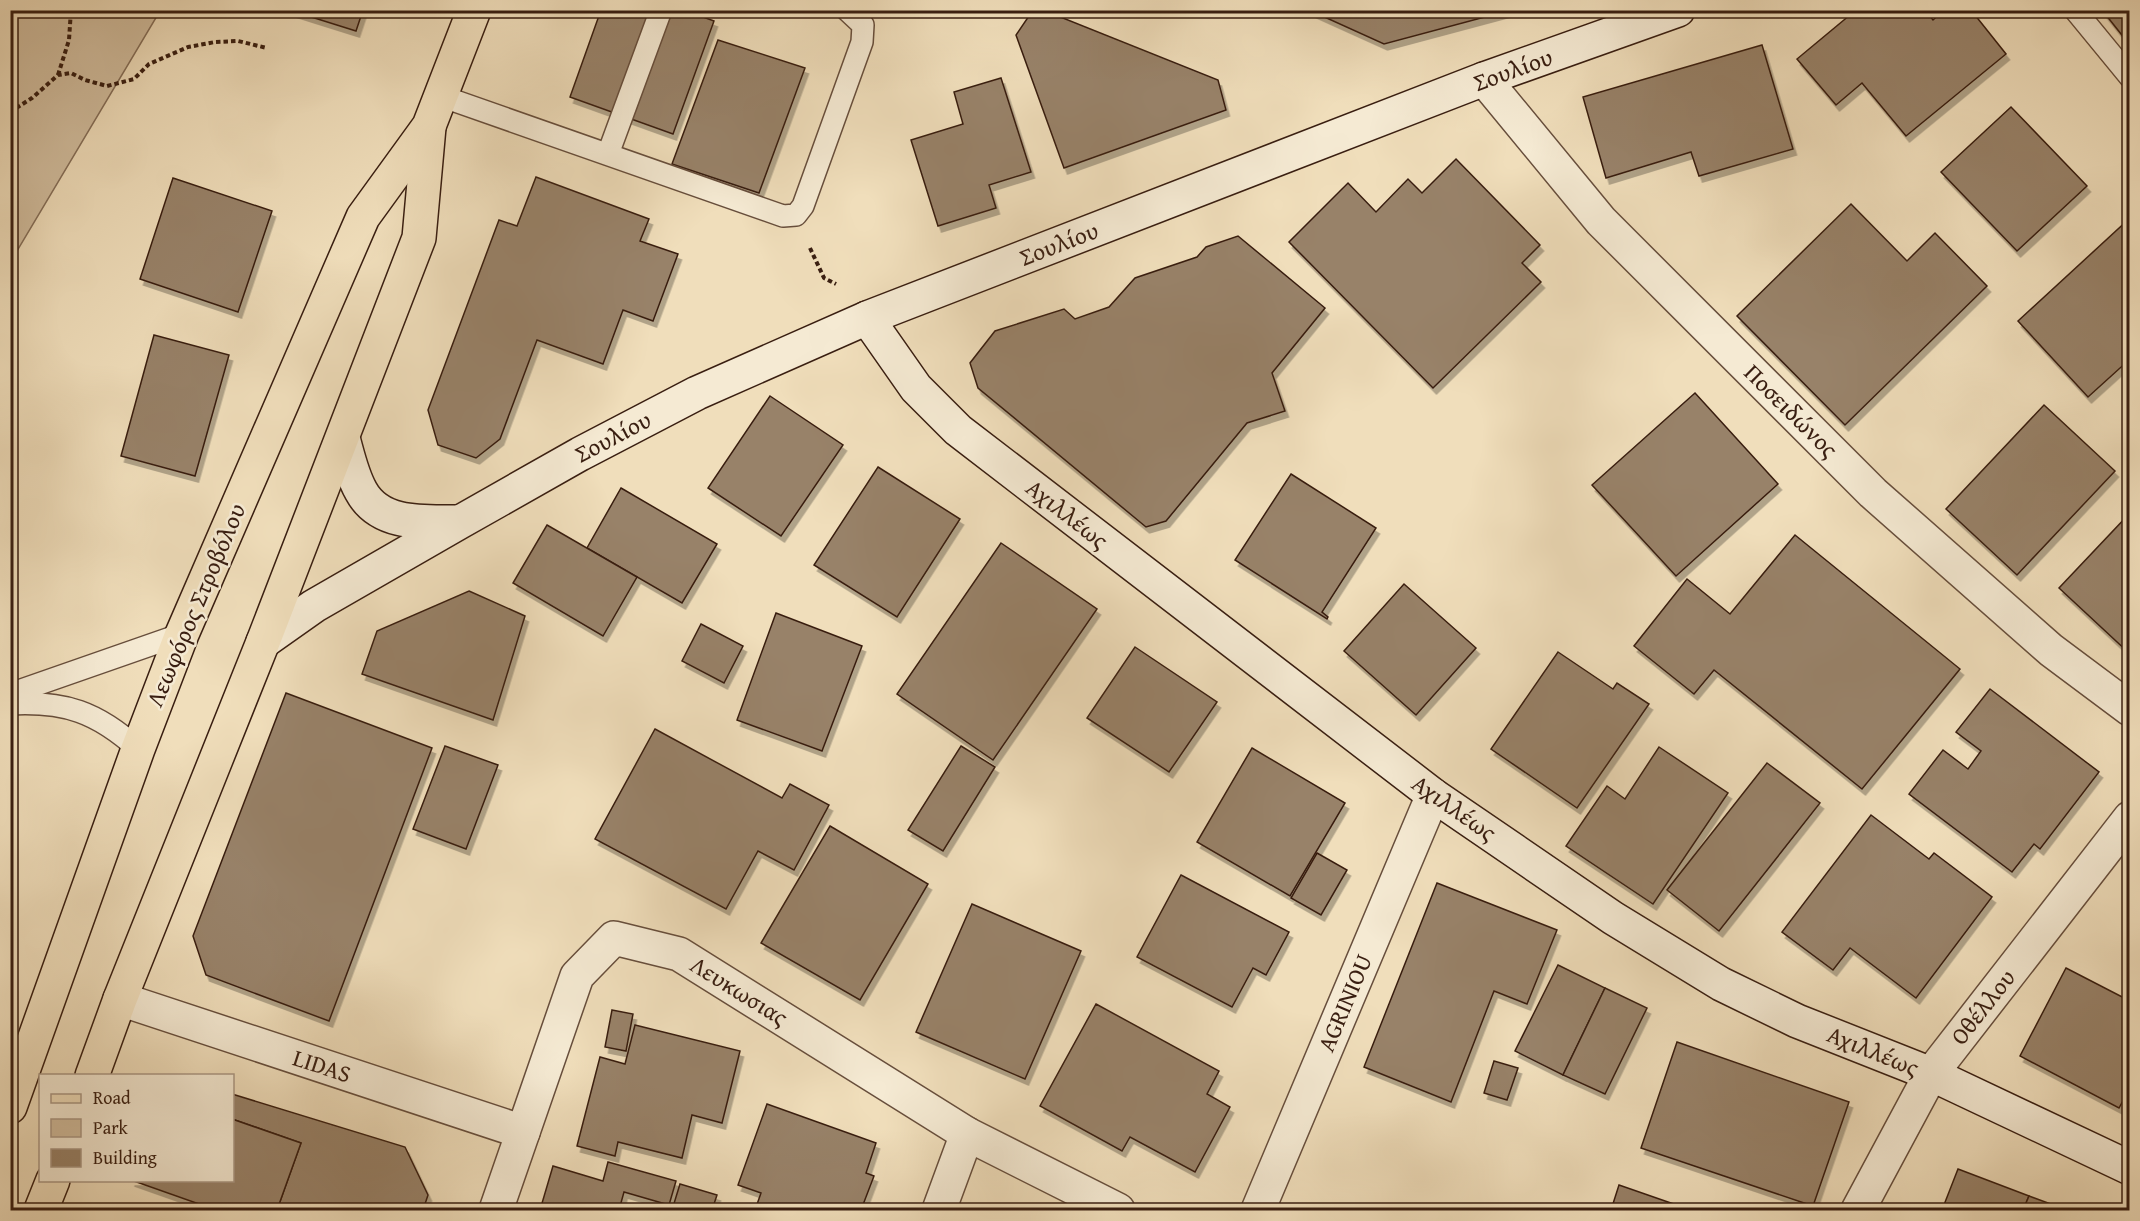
<svg xmlns="http://www.w3.org/2000/svg" width="2140" height="1221" font-family="'Gentium Book Plus',serif">
  <style>
    .green { fill: #d1bd9e; stroke: #856e58; stroke-width: 1.5 }
    .building { fill: #988269; stroke: #391e11; stroke-width: 1.5; filter: url(#shadow) }
    .lines { fill: none; stroke-linecap: round; stroke-linejoin: round }
    .lane-casing { stroke: #674e3c; stroke-width: 24 }
    .street-casing { stroke: #674e3c; stroke-width: 36 }
    .secondary-casing { stroke: #391e11; stroke-width: 36 }
    .primary-casing { stroke: #391e11; stroke-width: 36 }
    .path { stroke: #391e11; stroke-width: 4; stroke-dasharray: 4.5 3; stroke-linecap: butt }
    .lane { stroke: #f5ead3; stroke-width: 21 }
    .street { stroke: #f5ead3; stroke-width: 33 }
    .secondary { stroke: #f5ead3; stroke-width: 33 }
    .primary { stroke: #f0debb; stroke-width: 33 }
    .labels { text-anchor: middle; stroke-width: 5; stroke-linejoin: round; paint-order: stroke }
    .street-label { font-size: 24px; fill: #391e11; stroke: #f5ead3 }
  </style>
  <defs>
    <filter id="shadow"><feDropShadow dx="3.5" dy="6" stdDeviation="0" flood-color="#0004"/></filter>
  </defs>
  <rect width="100%" height="100%" fill="#f0debb"/>
  <filter id="stains"><feTurbulence type="fractalNoise" baseFrequency=".00333" numOctaves="4"/><feColorMatrix values="0 0 0 0 .2 0 0 0 0 .09 0 0 0 0 .02 0 0 0 .5 -.17"/></filter>
  <radialGradient id="worn" r=".72"><stop offset=".6" stop-color="#630" stop-opacity="0"/><stop offset="1" stop-color="#630" stop-opacity=".3"/></radialGradient>
  <!-- green -->
  <path class="green" d="M 11,10 L 160,11 L 11,261 L 10,11 Z"/>
  <!-- building -->
  <g class="building">
    <path d="M 289,10 L 363,10 L 356,31 Z"/>
    <path d="M 601,10 L 684,10 L 714,21 L 673,134 L 570,97 Z"/>
    <path d="M 1033,10 L 1043,10 L 1218,80 L 1226,110 L 1064,168 L 1016,35 Z"/>
    <path d="M 1309,10 L 1511,10 L 1384,44 Z"/>
    <path d="M 1856,10 L 1925,10 L 1933,20 L 1944,10 L 1971,10 L 2006,54 L 1906,136 L 1862,83 L 1836,105 L 1797,59 Z"/>
    <path d="M 2102,10 L 2130,10 L 2130,43 L 2129,44 Z"/>
    <path d="M 718,40 L 805,68 L 759,193 L 672,164 Z"/>
    <path d="M 1762,45 L 1793,149 L 1699,176 L 1691,152 L 1606,178 L 1583,97 Z"/>
    <path d="M 1001,78 L 1031,172 L 989,185 L 996,208 L 938,226 L 911,140 L 963,124 L 954,92 Z"/>
    <path d="M 2011,107 L 2087,186 L 2017,251 L 1941,172 Z"/>
    <path d="M 1456,159 L 1540,245 L 1522,263 L 1541,282 L 1433,388 L 1289,242 L 1348,183 L 1376,212 L 1408,179 L 1422,193 Z"/>
    <path d="M 536,177 L 649,219 L 640,241 L 678,254 L 653,321 L 623,310 L 603,364 L 537,340 L 500,439 L 476,458 L 438,445 L 428,410 L 499,220 L 517,226 Z"/>
    <path d="M 173,178 L 272,211 L 238,312 L 140,279 Z"/>
    <path d="M 1851,204 L 1907,261 L 1935,233 L 1987,286 L 1845,425 L 1737,316 Z"/>
    <path d="M 2130,218 L 2130,359 L 2088,397 L 2018,321 Z"/>
    <path d="M 1238,236 L 1325,308 L 1272,373 L 1285,411 L 1247,423 L 1166,521 L 1146,527 L 978,388 L 970,363 L 995,331 L 1064,309 L 1075,319 L 1109,307 L 1135,278 L 1197,257 L 1206,247 Z"/>
    <path d="M 154,335 L 229,355 L 195,476 L 121,456 Z"/>
    <path d="M 1695,393 L 1778,484 L 1676,576 L 1592,485 Z"/>
    <path d="M 770,396 L 843,445 L 781,536 L 708,488 Z"/>
    <path d="M 2044,405 L 2115,471 L 2017,575 L 1946,509 Z"/>
    <path d="M 878,467 L 960,519 L 897,617 L 814,565 Z"/>
    <path d="M 1291,474 L 1376,528 L 1322,612 L 1328,617 L 1327,619 L 1235,560 Z"/>
    <path d="M 621,488 L 717,544 L 682,603 L 587,548 Z"/>
    <path d="M 2130,513 L 2130,654 L 2059,588 Z"/>
    <path d="M 547,525 L 637,577 L 603,636 L 513,583 Z"/>
    <path d="M 1795,535 L 1960,669 L 1862,789 L 1714,670 L 1694,694 L 1634,646 L 1687,579 L 1730,614 Z"/>
    <path d="M 1001,543 L 1097,609 L 993,760 L 897,694 Z"/>
    <path d="M 1404,584 L 1476,648 L 1416,715 L 1344,651 Z"/>
    <path d="M 469,591 L 525,616 L 493,720 L 362,674 L 377,631 Z"/>
    <path d="M 776,613 L 862,646 L 822,751 L 737,720 Z"/>
    <path d="M 701,624 L 743,646 L 724,683 L 682,661 Z"/>
    <path d="M 1135,647 L 1217,702 L 1169,772 L 1087,718 Z"/>
    <path d="M 1558,652 L 1613,689 L 1617,683 L 1649,704 L 1577,808 L 1491,749 Z"/>
    <path d="M 1990,689 L 2099,772 L 2040,849 L 2034,844 L 2012,872 L 1909,794 L 1943,750 L 1968,769 L 1981,751 L 1956,732 Z"/>
    <path d="M 286,693 L 432,748 L 329,1021 L 206,975 L 193,936 Z"/>
    <path d="M 655,729 L 782,798 L 790,784 L 829,805 L 794,870 L 758,851 L 726,909 L 595,839 Z"/>
    <path d="M 445,746 L 498,765 L 466,849 L 413,829 Z"/>
    <path d="M 961,746 L 995,767 L 943,851 L 908,830 Z"/>
    <path d="M 1659,747 L 1728,793 L 1653,904 L 1566,846 L 1607,786 L 1625,799 Z"/>
    <path d="M 1252,748 L 1345,803 L 1290,896 L 1197,842 Z"/>
    <path d="M 1767,763 L 1820,803 L 1719,931 L 1667,890 Z"/>
    <path d="M 1871,815 L 1929,859 L 1934,853 L 1992,897 L 1916,998 L 1850,948 L 1833,970 L 1782,932 Z"/>
    <path d="M 830,826 L 928,884 L 860,1000 L 761,943 Z"/>
    <path d="M 1317,853 L 1347,870 L 1321,915 L 1291,898 Z"/>
    <path d="M 1181,875 L 1289,932 L 1266,975 L 1253,968 L 1232,1007 L 1137,957 Z"/>
    <path d="M 1437,883 L 1557,930 L 1527,1004 L 1494,991 L 1451,1102 L 1364,1067 Z"/>
    <path d="M 972,904 L 1081,951 L 1025,1079 L 916,1032 Z"/>
    <path d="M 1558,965 L 1605,988 L 1563,1075 L 1515,1051 Z"/>
    <path d="M 2066,968 L 2130,1001 L 2130,1088 L 2119,1108 L 2020,1056 Z"/>
    <path d="M 1605,988 L 1647,1008 L 1605,1094 L 1563,1075 Z"/>
    <path d="M 1096,1004 L 1219,1071 L 1207,1094 L 1230,1107 L 1195,1172 L 1130,1137 L 1122,1151 L 1040,1106 Z"/>
    <path d="M 612,1010 L 633,1014 L 626,1051 L 605,1047 Z"/>
    <path d="M 635,1025 L 740,1051 L 722,1123 L 692,1115 L 682,1158 L 618,1142 L 615,1156 L 577,1146 L 600,1057 L 625,1064 Z"/>
    <path d="M 1677,1042 L 1849,1102 L 1813,1206 L 1641,1148 Z"/>
    <path d="M 1494,1061 L 1518,1068 L 1507,1100 L 1484,1093 Z"/>
    <path d="M 232,1094 L 405,1147 L 428,1195 L 423,1210 L 277,1210 L 301,1143 L 232,1119 Z"/>
    <path d="M 767,1104 L 876,1143 L 866,1173 L 874,1176 L 861,1210 L 755,1210 L 761,1193 L 738,1185 Z"/>
    <path d="M 232,1119 L 301,1143 L 277,1210 L 216,1210 L 131,1180 L 232,1180 Z"/>
    <path d="M 608,1162 L 676,1181 L 669,1205 L 624,1192 L 619,1210 L 540,1210 L 553,1166 L 603,1181 Z"/>
    <path d="M 1958,1169 L 2029,1196 L 2023,1210 L 1942,1210 Z"/>
    <path d="M 680,1184 L 717,1195 L 712,1210 L 672,1210 Z"/>
    <path d="M 1619,1185 L 1691,1210 L 1611,1210 Z"/>
    <path d="M 2029,1196 L 2067,1210 L 2023,1210 Z"/>
  </g>
  <g class="lines">
    <defs>
      <g id="lane">
        <path d="M 2075,10 L 2130,77"/>
        <path d="M 441,96 L 783,216 L 796,215 L 803,206 L 862,42 L 863,25 L 847,10"/>
        <path d="M 608,154 L 661,10"/>
        <path d="M 10,694 L 182,634"/>
        <path d="M 10,704 C 65,701 97,712 138,749"/>
      </g>
      <g id="street">
        <path d="M 1484,79 L 1601,221 L 1873,493 L 2051,650 L 2130,709"/>
        <path d="M 120,999 L 523,1132"/>
        <path d="M 496,1210 L 577,976 L 614,938 L 679,954 L 967,1134 L 1118,1210"/>
        <path d="M 939,1210 L 967,1134"/>
        <path d="M 1258,1210 L 1433,795"/>
        <path d="M 1858,1210 L 1931,1074 L 2130,818"/>
      </g>
      <g id="secondary">
        <path d="M 867,318 L 916,388 L 958,430 L 1433,795 L 1613,918 L 1721,984 L 1797,1021 L 1931,1074 L 2130,1168"/>
        <path d="M 343,438 C 348,456 352,475 361,491 C 380,526 424,522 458,522"/>
        <path d="M 263,642 L 314,606 L 460,522 L 580,454 L 697,393 L 867,318 L 1484,79 L 1678,10"/>
      </g>
      <g id="primary">
        <path d="M 92,1076 L 120,999 L 263,642 L 419,238 L 429,127"/>
        <path d="M 10,1107 L 138,749 L 182,634 L 363,217 L 429,126 L 474,10"/>
        <path d="M 41,1210 L 53,1180"/>
      </g>
    </defs>
    <!-- lane casing -->
    <use href="#lane" class="lane-casing"/>
    <!-- street casing -->
    <use href="#street" class="street-casing"/>
    <!-- secondary casing -->
    <use href="#secondary" class="secondary-casing"/>
    <!-- primary casing -->
    <use href="#primary" class="primary-casing"/>
    <!-- path -->
    <g class="path">
      <path d="M 58,75 L 69,40 L 71,10"/>
      <path d="M 10,112 L 32,98 L 58,75 L 71,73 L 85,80 L 107,86 L 134,79 L 149,64 L 188,47 L 215,42 L 238,41 L 267,48"/>
      <path d="M 810,248 L 824,278 L 836,284"/>
    </g>
    <!-- lane -->
    <use href="#lane" class="lane"/>
    <!-- street -->
    <use href="#street" class="street"/>
    <!-- secondary -->
    <use href="#secondary" class="secondary"/>
    <!-- primary -->
    <use href="#primary" class="primary"/>
  </g>
  <g class="labels">
    <!-- street labels -->
    <g class="street-label">
      <text transform="translate(1513 70) rotate(-20)" y="8">Σουλίου</text>
      <text transform="translate(1059 244) rotate(-21)" y="8">Σουλίου</text>
      <text transform="translate(1791 411) rotate(45)" y="8">Ποσειδώνος</text>
      <text transform="translate(613 437) rotate(-28)" y="8">Σουλίου</text>
      <text transform="translate(1067 514) rotate(38)" y="8">Αχιλλέως</text>
      <text transform="translate(196 605) rotate(-67)" y="8">Λεωφόρος Στροβόλου</text>
      <text transform="translate(1454 808) rotate(35)" y="8">Αχιλλέως</text>
      <text transform="translate(739 991) rotate(32)" y="8">Λευκωσιας</text>
      <text transform="translate(1345 1003) rotate(-67)" y="8">AGRINIOU</text>
      <text transform="translate(1983 1007) rotate(-52)" y="8">Οθέλλου</text>
      <text transform="translate(1873 1051) rotate(22)" y="8">Αχιλλέως</text>
      <text transform="translate(322 1066) rotate(18)" y="8">LIDAS</text>
    </g>
  </g>
  <!-- margin -->
  <rect width="2140" height="1221" fill="none" stroke="#f0debb" stroke-width="36"/>
  <rect x="12" y="12" width="2116" height="1197" fill="none" stroke="#391e11" stroke-width="3"/>
  <rect x="18" y="18" width="2104" height="1185" fill="none" stroke="#391e11" stroke-width="1.5"/>
  <!-- legend -->
  <rect x="39" y="1074" width="195" height="108" fill="#f5ead3" stroke="#aa9885" stroke-width="1.5"/>
  <rect x="51" y="1094" width="30" height="9" fill="#f0debb" stroke="#aa9885" stroke-width="1.5"/>
  <text x="93" y="1104" font-size="18" fill="#391e11">Road</text>
  <rect x="51" y="1119" width="30" height="18" fill="#d1bd9e" stroke="#aa9885" stroke-width="1.5"/>
  <text x="93" y="1134" font-size="18" fill="#391e11">Park</text>
  <rect x="51" y="1149" width="30" height="18" fill="#988269" stroke="#aa9885" stroke-width="1.5"/>
  <text x="93" y="1164" font-size="18" fill="#391e11">Building</text>
  <rect width="100%" height="100%" filter="url(#stains)"/>
  <rect width="100%" height="100%" fill="url(#worn)"/>
</svg>
